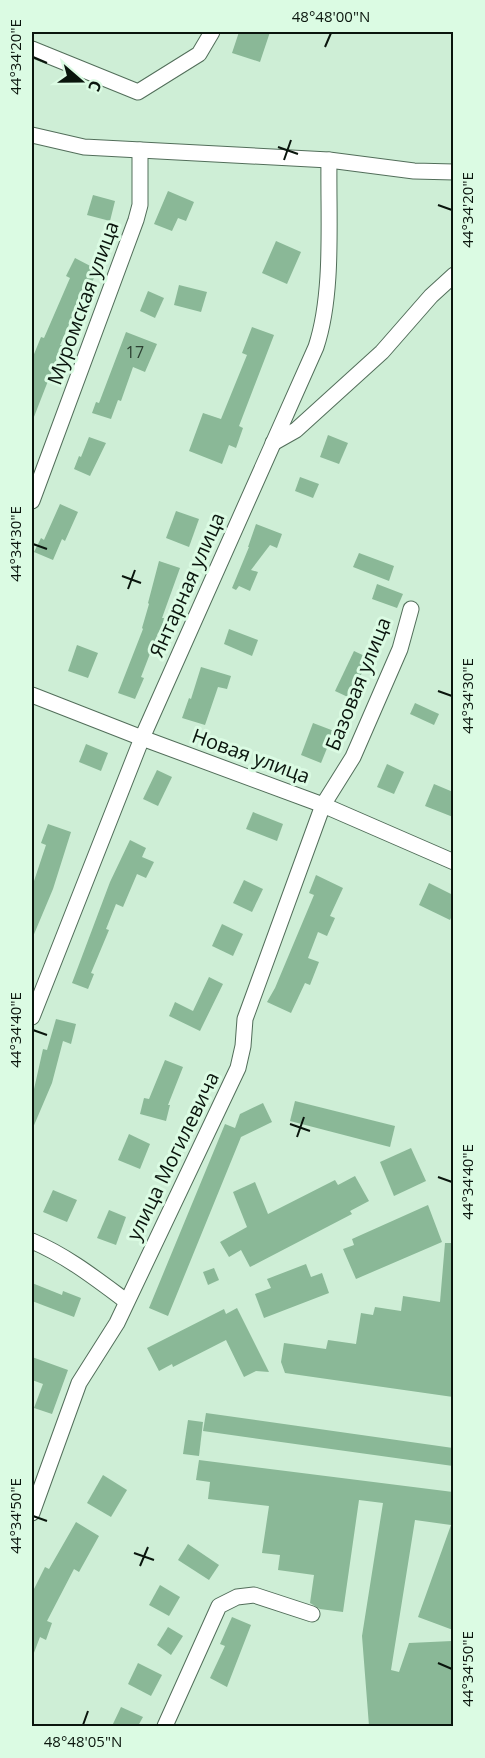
<svg xmlns="http://www.w3.org/2000/svg" width="485" height="1758" font-family="'Open Sans',sans-serif">
  <style>
    .building { fill: #8ab897 }
    .lines { fill: none; stroke-linecap: round; stroke-linejoin: round }
    .minor-casing { stroke: #526e5a; stroke-width: 17 }
    .minor { stroke: #fff; stroke-width: 15 }
    .ticks { fill: none; stroke: #0a150d; stroke-width: 2 }
    .labels { text-anchor: middle; stroke-width: 6; stroke-linejoin: round; paint-order: stroke }
    .number-label { font-size: 16px; fill: #2a3e30 }
    .street-label { font-size: 20px; fill: #0a150d; stroke: #dbfbe3 }
    .neatline { fill: none; stroke: #0a150d; stroke-width: 2 }
    .ticks-label { font-size: 15px; text-anchor: middle; fill: #0a150d }
  </style>
  <rect width="100%" height="100%" fill="#ceeed6"/>
  <!-- building -->
  <g class="building">
    <path d="M 239,32 L 270,32 L 260,62 L 232,53 Z"/>
    <path d="M 168,191 L 194,202 L 186,221 L 178,218 L 172,231 L 154,224 Z"/>
    <path d="M 93,195 L 115,201 L 110,221 L 87,215 Z"/>
    <path d="M 276,241 L 301,252 L 287,284 L 262,273 Z"/>
    <path d="M 75,258 L 98,270 L 89,288 L 86,286 L 60,345 L 62,345 L 32,422 L 32,359 L 41,337 L 44,338 L 70,278 L 66,276 Z"/>
    <path d="M 179,285 L 207,292 L 201,312 L 174,305 Z"/>
    <path d="M 148,291 L 164,298 L 155,318 L 140,311 Z"/>
    <path d="M 252,327 L 274,335 L 239,426 L 243,428 L 236,448 L 229,445 L 222,464 L 189,451 L 203,413 L 221,419 L 247,355 L 242,353 Z"/>
    <path d="M 126,332 L 157,344 L 145,372 L 133,367 L 121,401 L 118,400 L 111,419 L 92,413 L 96,402 L 99,403 Z"/>
    <path d="M 328,435 L 348,443 L 339,464 L 320,457 Z"/>
    <path d="M 89,437 L 106,443 L 90,476 L 74,469 L 79,456 L 81,457 Z"/>
    <path d="M 300,477 L 319,484 L 313,498 L 295,491 Z"/>
    <path d="M 60,504 L 78,512 L 65,541 L 62,539 L 53,560 L 34,552 L 41,538 L 44,540 Z"/>
    <path d="M 176,511 L 199,519 L 189,547 L 166,538 Z"/>
    <path d="M 256,524 L 282,534 L 277,548 L 270,545 L 251,570 L 258,572 L 250,591 L 239,586 L 236,590 L 232,588 L 249,547 L 248,547 Z"/>
    <path d="M 359,553 L 394,566 L 389,581 L 353,567 Z"/>
    <path d="M 159,561 L 180,568 L 162,618 L 164,618 L 160,634 L 158,633 L 141,677 L 144,678 L 135,699 L 118,693 L 143,629 L 142,628 L 149,604 L 148,603 Z"/>
    <path d="M 377,584 L 403,594 L 397,608 L 372,599 Z"/>
    <path d="M 229,629 L 258,640 L 252,656 L 224,644 Z"/>
    <path d="M 77,645 L 98,653 L 88,678 L 68,671 Z"/>
    <path d="M 354,651 L 369,658 L 350,698 L 335,691 Z"/>
    <path d="M 201,667 L 231,676 L 227,689 L 218,687 L 205,725 L 182,718 L 189,698 L 191,699 Z"/>
    <path d="M 415,703 L 439,714 L 434,725 L 410,714 Z"/>
    <path d="M 313,723 L 334,731 L 321,763 L 301,755 Z"/>
    <path d="M 86,744 L 108,753 L 101,771 L 79,762 Z"/>
    <path d="M 387,764 L 404,772 L 394,794 L 377,787 Z"/>
    <path d="M 157,770 L 172,777 L 158,806 L 143,799 Z"/>
    <path d="M 434,784 L 453,792 L 453,817 L 425,806 Z"/>
    <path d="M 253,812 L 283,824 L 277,841 L 246,829 Z"/>
    <path d="M 48,824 L 71,832 L 53,889 L 32,939 L 32,887 L 46,845 L 41,843 Z"/>
    <path d="M 130,840 L 146,848 L 142,857 L 154,862 L 146,878 L 137,874 L 123,907 L 116,904 L 106,929 L 109,930 L 91,973 L 94,974 L 88,989 L 72,983 L 110,882 Z"/>
    <path d="M 316,875 L 343,888 L 330,916 L 335,918 L 327,936 L 318,932 L 308,958 L 319,962 L 310,985 L 305,983 L 291,1013 L 267,1002 L 275,988 L 314,895 L 309,893 Z"/>
    <path d="M 244,880 L 263,889 L 252,912 L 233,903 Z"/>
    <path d="M 429,883 L 453,895 L 453,914 L 450,920 L 419,905 Z"/>
    <path d="M 222,924 L 243,934 L 233,956 L 212,946 Z"/>
    <path d="M 209,977 L 223,984 L 200,1031 L 169,1016 L 175,1002 L 193,1011 Z"/>
    <path d="M 56,1019 L 76,1024 L 71,1044 L 63,1041 L 52,1083 L 32,1130 L 32,1098 L 43,1049 L 47,1050 Z"/>
    <path d="M 165,1060 L 183,1067 L 168,1105 L 170,1105 L 166,1121 L 140,1114 L 144,1098 L 149,1099 Z"/>
    <path d="M 295,1101 L 395,1126 L 390,1147 L 290,1121 Z"/>
    <path d="M 263,1103 L 272,1122 L 241,1137 L 168,1316 L 149,1308 L 225,1124 L 235,1128 L 240,1114 Z"/>
    <path d="M 129,1134 L 150,1144 L 140,1169 L 118,1160 Z"/>
    <path d="M 411,1148 L 426,1181 L 394,1196 L 380,1162 Z"/>
    <path d="M 355,1176 L 369,1201 L 350,1211 L 352,1214 L 250,1267 L 241,1250 L 229,1257 L 220,1242 L 247,1227 L 233,1192 L 255,1182 L 268,1214 L 335,1180 L 338,1185 Z"/>
    <path d="M 53,1190 L 77,1200 L 67,1222 L 43,1212 Z"/>
    <path d="M 428,1205 L 442,1242 L 356,1279 L 343,1249 L 354,1245 L 352,1239 Z"/>
    <path d="M 109,1210 L 126,1217 L 116,1245 L 97,1238 Z"/>
    <path d="M 445,1243 L 453,1243 L 453,1397 L 285,1373 L 281,1362 L 284,1343 L 326,1349 L 328,1340 L 356,1344 L 361,1313 L 373,1315 L 375,1307 L 401,1311 L 403,1296 L 440,1302 Z"/>
    <path d="M 306,1264 L 311,1277 L 322,1273 L 329,1293 L 264,1318 L 255,1294 L 271,1288 L 267,1279 Z"/>
    <path d="M 214,1268 L 219,1280 L 208,1285 L 203,1272 Z"/>
    <path d="M 32,1283 L 62,1295 L 63,1291 L 81,1298 L 74,1317 L 32,1301 Z"/>
    <path d="M 237,1308 L 269,1372 L 256,1371 L 244,1377 L 226,1340 L 173,1367 L 172,1364 L 159,1371 L 147,1348 L 224,1309 L 226,1314 Z"/>
    <path d="M 32,1357 L 68,1370 L 52,1414 L 34,1408 L 43,1384 L 32,1380 Z"/>
    <path d="M 206,1413 L 453,1448 L 453,1466 L 203,1431 Z"/>
    <path d="M 188,1420 L 203,1422 L 199,1456 L 183,1454 Z"/>
    <path d="M 199,1460 L 453,1492 L 453,1630 L 418,1617 L 451,1525 L 415,1520 L 391,1670 L 399,1672 L 409,1643 L 452,1641 L 453,1726 L 369,1726 L 362,1636 L 383,1503 L 359,1500 L 343,1612 L 320,1609 L 310,1603 L 314,1575 L 278,1570 L 280,1555 L 262,1553 L 269,1506 L 208,1499 L 210,1482 L 196,1480 Z"/>
    <path d="M 103,1475 L 127,1490 L 111,1517 L 87,1503 Z"/>
    <path d="M 76,1522 L 99,1536 L 79,1572 L 74,1569 L 47,1621 L 52,1623 L 46,1640 L 40,1637 L 32,1658 L 32,1593 L 45,1567 L 49,1569 Z"/>
    <path d="M 188,1544 L 219,1565 L 209,1580 L 178,1560 Z"/>
    <path d="M 160,1585 L 180,1597 L 169,1616 L 149,1605 Z"/>
    <path d="M 232,1617 L 251,1625 L 227,1687 L 210,1678 L 225,1646 L 220,1644 Z"/>
    <path d="M 168,1627 L 183,1636 L 171,1655 L 157,1645 Z"/>
    <path d="M 138,1663 L 162,1675 L 151,1696 L 128,1684 Z"/>
    <path d="M 121,1707 L 143,1717 L 138,1726 L 112,1726 Z"/>
  </g>
  <g class="lines">
    <defs>
      <g id="minor">
        <path d="M 32,49 L 138,92 L 199,54 L 212,32"/>
        <path d="M 32,135 L 84,147 L 329,160 L 414,171 L 454,172"/>
        <path d="M 273,443 L 296,430 L 382,352 L 431,296 L 454,275"/>
        <path d="M 32,501 L 136,220 L 140,205 L 140,150"/>
        <path d="M 32,695 L 142,738 L 323,805 L 454,862"/>
        <path d="M 32,1017 L 142,738 L 316,347 C 334,293 328,218 329,160"/>
        <path d="M 32,1241 C 67,1256 95,1278 126,1301"/>
        <path d="M 32,1513 L 79,1383 L 117,1323 L 238,1068 L 243,1046 L 245,1019 L 323,805 L 353,757 L 400,649 L 411,609"/>
        <path d="M 165,1726 L 219,1606 L 237,1597 L 254,1595 L 312,1614"/>
      </g>
    </defs>
    <!-- minor casing -->
    <use href="#minor" class="minor-casing"/>
    <!-- minor -->
    <use href="#minor" class="minor"/>
  </g>
  <!-- ticks -->
  <path class="ticks" d="M 325,47 L 331,33M 33,57 L 47,63M 278,147 L 298,154M 284,160 L 291,140M 438,205 L 452,210M 33,544 L 47,549M 122,576 L 141,583M 128,589 L 135,570M 438,691 L 452,696M 33,1030 L 47,1035M 290,1124 L 310,1131M 297,1137 L 304,1117M 438,1177 L 452,1182M 33,1516 L 47,1521M 134,1553 L 154,1560M 140,1566 L 148,1547M 438,1663 L 452,1669M 83,1725 L 88,1711"/>
  <g class="labels">
    <!-- number labels -->
    <g class="number-label">
      <text x="135" y="358">17</text>
    </g>
    <!-- street labels -->
    <g class="street-label">
      <text transform="translate(83 303) rotate(-70)" y="7">Муромская улица</text>
      <text transform="translate(187 585) rotate(-66)" y="7">Янтарная улица</text>
      <text transform="translate(358 684) rotate(-68)" y="7">Базовая улица</text>
      <text transform="translate(251 756) rotate(20)" y="7">Новая улица</text>
      <text transform="translate(173 1156) rotate(-64)" y="7">улица Могилевича</text>
    </g>
  </g>
  <!-- border -->
  <rect width="485" height="1758" fill="none" stroke="#dbfbe3" stroke-width="66"/>
  <!-- north arrow -->
  <g transform="translate(81 81) rotate(110)" stroke="#dbfbe3" stroke-width="4.5" paint-order="stroke">
  <path d="M0-4.5L10 22L0 15L-10 22Z" fill="#0a150d"/>
  <text y="-9" font-size="16" font-weight="bold" text-anchor="middle" fill="#0a150d">С</text>
  </g>
  <rect x="33" y="33" width="419" height="1692" class="neatline"/>
  <g class="ticks-label">
    <text x="331" y="22">48°48'00"N</text>
    <text transform="translate(16 57) rotate(-90)" y="5">44°34'20"E</text>
    <text transform="translate(468 210) rotate(-90)" y="5">44°34'20"E</text>
    <text transform="translate(16 544) rotate(-90)" y="5">44°34'30"E</text>
    <text transform="translate(468 696) rotate(-90)" y="5">44°34'30"E</text>
    <text transform="translate(16 1030) rotate(-90)" y="5">44°34'40"E</text>
    <text transform="translate(468 1182) rotate(-90)" y="5">44°34'40"E</text>
    <text transform="translate(16 1516) rotate(-90)" y="5">44°34'50"E</text>
    <text transform="translate(468 1669) rotate(-90)" y="5">44°34'50"E</text>
    <text x="83" y="1747">48°48'05"N</text>
  </g>
</svg>
